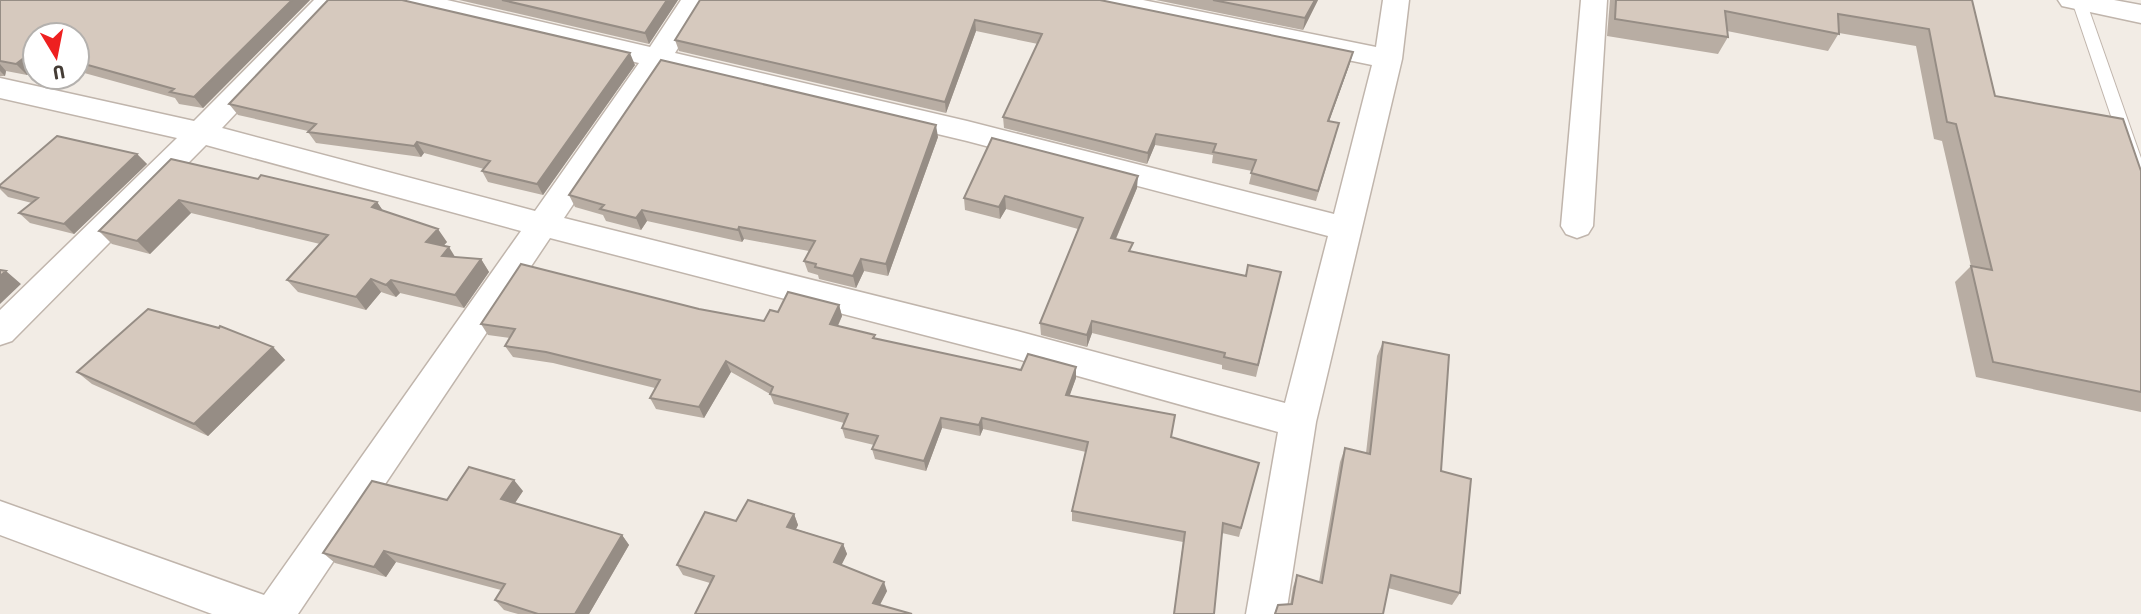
<svg xmlns="http://www.w3.org/2000/svg" width="2141" height="614" font-family="'Asap Condensed',sans-serif">
  <style>
    .lines { fill: none; stroke-linecap: round; stroke-linejoin: round }
    .service-casing { stroke: #c0b5ac; stroke-width: 2 }
    .minor-casing { stroke: #c0b5ac; stroke-width: 3 }
    .service { fill: #fff; fill-rule: evenodd }
    .minor { fill: #fff; fill-rule: evenodd }
    .wall { fill: #b8ada3 }
    .shaded-wall { fill: #968d85 }
    .building { fill: #d6c9be; stroke: #968d85; stroke-width: 2 }
  </style>
  <rect width="100%" height="100%" fill="#f2ece5"/>
  <g class="lines">
    <defs>
      <path id="service" d="M2072 1H2086L2141 158V187L2133 181Z"/>
      <path id="minor" d="M314 0H342L222 128 535 211 639 63 410 9 401 6 397 0H447L650 47 681 0H707L675 53 967 121 1334 214 1372 65 1101 9 1092 6 1088 0H1143L1376 47 1383 0H1409L1402 59 1316 422 1286 614H1246L1278 432 1017 359 550 238 298 614H212L0 535V501L264 595 521 231 206 145 12 341 0 345V310L177 138 0 98V78L194 121ZM664 69 967 141 1328 236 1285 403 1017 331 564 218Z
        M1581 0H1607L1593 226 1588 234 1577 238 1566 234 1561 226Z
        M2058 0H2114L2141 5V23L2062 6Z"/>
    </defs>
    <use href="#service" class="service-casing"/>
    <use href="#minor" class="minor-casing"/>
    <use href="#service" class="service"/>
    <use href="#minor" class="minor"/>
  </g>
  <path class="wall" d="M0 0H310L203 108 179 104 175 98 77 71V35H35V68L27 75 6 71 5 76H0Z
    M459 0H678L649 44Z
    M1100 0 1353 52 1350 63 1329 122 1336 135 1316 201 1249 184 1252 171 1212 163 1213 155 1155 145 1147 164 1004 128 1003 117 1038 44 976 31 946 113 679 51 675 40Z
    M1156 0H1318L1303 30Z
    M1610 0H1972L1995 96 2141 171V412L1976 377 1955 282 1971 266 1942 141 1934 139 1916 46 1839 33 1828 51 1727 31 1728 37 1718 54 1607 36Z
    M635 65 543 195 488 182 482 171 484 169 424 153 421 157 316 143 308 132V131L238 115 229 104Z
    M938 137 888 276 864 271 856 288 819 279 818 275 808 272 804 261 809 251 744 239 742 242 647 221 641 230 606 221 603 215 575 207 569 195Z
    M137 154 147 164 74 234 30 223 19 213 32 203 8 197 0 189V185Z
    M171 159 258 179 377 202 383 211 447 242 443 246 455 257 481 259 489 272 464 308 400 293 396 297 381 292 366 310 298 292 287 280 320 244 191 213 150 254 112 244 99 231Z
    M1137 188 1116 239 1132 252 1246 276 1281 272 1256 377 1222 369V365L1092 333 1087 347 1041 335 1040 323 1078 229 1006 209 1000 219 965 210 964 198Z
    M839 305 842 316 838 326 875 335V339L1021 370 1076 378 1069 396 1172 437 1259 463 1239 537 1222 533 1174 614 1183 542 1072 521V511L1086 452 983 429 980 436 942 428 926 471 875 459 872 449 874 445 845 438 842 428 844 423 774 404 770 394 731 372 704 418 656 409 650 398 655 388 553 363 513 357 505 346 510 338 488 335 481 324 699 309 764 321 778 312Z
    M1383 342 1441 471 1460 593 1452 605 1388 588 1383 614H1274L1278 605H1290L1293 587 1297 575 1319 582 1340 462 1345 448 1366 453 1377 356Z
    M273 347 285 360 208 436 92 384 77 372Z
    M523 491 515 503 622 535 629 545 589 614H518L504 610 495 600 501 590 396 562 386 577 335 563 323 553 447 500Z
    M794 514 798 525 796 529 843 544 847 554 841 565 887 591 880 605 710 583 683 575 677 565Z"/>
  <path class="shaded-wall" d="M292 0H310L203 108 194 97Z
    M667 0H678L649 44 645 33Z
    M1315 0H1318L1303 30 1305 18Z
    M975 20 976 31 946 113 945 102Z
    M1353 52 1350 63 1325 132 1328 121Z
    M630 53 635 65 543 195 537 184Z
    M29 54 35 61V68L27 75 16 64Z
    M0 64 6 71 5 76 0 71Z
    M936 125 938 137 888 276 886 264Z
    M1156 134 1155 145 1147 164 1148 153Z
    M417 142 424 153 421 157 414 146Z
    M137 154 147 164 74 234 64 224Z
    M1138 176 1137 188 1111 250V238Z
    M1005 196 1006 209 1000 219 999 207Z
    M179 200 191 213 150 254 137 241Z
    M377 202 386 215 372 207Z
    M642 210 647 221 641 230 636 218Z
    M739 227 744 239 742 242 738 230Z
    M438 229 447 242 435 255 426 242Z
    M449 247 457 260 442 256Z
    M481 259 489 272 464 308 455 295Z
    M861 259 864 271 856 288 853 276Z
    M6 271 21 284 0 304V276Z
    M371 279 381 292 366 310 356 297Z
    M391 280 400 293 396 297 386 285Z
    M839 305 842 316 833 336 830 324Z
    M1092 321V333L1087 347V335Z
    M273 347 285 360 208 436 194 424Z
    M726 361 731 372 704 418 699 407Z
    M1076 367V378L1066 406V395Z
    M941 418 942 428 926 471 924 461Z
    M982 418 983 429 980 436 979 425Z
    M514 480 523 491 510 510 501 499Z
    M794 514 798 525 792 537 787 527Z
    M622 535 629 545 589 614H575Z
    M843 544 847 554 838 572 834 562Z
    M384 551 396 562 386 577 374 567Z
    M884 582 887 591 876 612 873 603Z"/>
  <path class="building" d="M0 0H292L194 97 170 92 174 89 77 62V35H35V55L29 54 16 64 0 61Z
    M328 0H402L630 53 537 184 482 171 490 161 417 142 414 146 308 132 316 124 229 104Z
    M502 0H667L645 33Z
    M700 0H1100L1353 52 1328 121 1339 123 1318 191 1251 173 1256 160 1213 152 1216 144 1156 134 1148 153 1003 117 1042 34 975 20 945 102 675 40Z
    M1213 0H1315L1305 18Z
    M1616 0H1972L1995 96 2123 119 2141 171V392L1993 362 1971 266 1992 270 1956 124 1947 122 1929 29 1838 14 1839 34 1725 11 1728 37 1615 19Z
    M661 60 936 125 886 264 861 259 853 276 815 267 816 264 804 261 815 241 739 227 738 230 642 210 636 218 600 209 604 205 569 195Z
    M57 136 137 154 64 224 19 213 38 198 0 187V185Z
    M992 138 1138 176 1111 238 1133 243 1129 251 1246 276 1248 265 1281 272 1258 365 1224 357 1225 353 1092 321 1087 335 1040 323 1083 218 1005 196 999 207 964 198Z
    M171 159 258 179 261 175 377 202 372 207 438 229 426 242 449 247 442 256 481 259 455 295 391 280 386 285 371 279 356 297 287 280 328 235 179 200 137 241 99 231Z
    M521 264 699 309 764 321 770 310 778 312 788 292 839 305 830 324 875 335 873 338 1021 370 1028 354 1076 367 1066 395 1175 415 1171 437 1259 463 1241 528 1223 523 1214 614H1174L1185 532 1072 511 1088 442 982 418 979 425 941 418 924 461 872 449 878 436 842 428 848 414 770 394 773 387 726 361 699 407 650 398 660 380 546 352 505 346 515 329 481 324Z
    M0 270 6 271 0 276Z
    M148 309 219 328 220 326 273 347 194 424 77 372Z
    M1383 342 1449 355 1441 471 1471 479 1460 593 1391 575 1383 614H1275L1278 605 1292 604 1297 575 1322 583 1345 448 1370 454Z
    M469 467 514 480 501 499 622 535 575 614H538L495 600 505 584 384 551 374 567 323 553 372 481 447 500Z
    M748 500 794 514 787 527 843 544 834 562 884 582 873 603 912 614H695L714 576 677 565 705 512 736 521Z"/>
  <g transform="translate(56 56) rotate(170)"><circle r="33" fill="#ffffff" stroke="#b4b1ae" stroke-width="2"/>
  <path d="M0-5L12 26L0 18L-12 26Z" fill="#ee2020"/>
  <text y="-10" font-size="19" font-weight="bold" text-anchor="middle" fill="#443c35">U</text>
  </g>
</svg>
